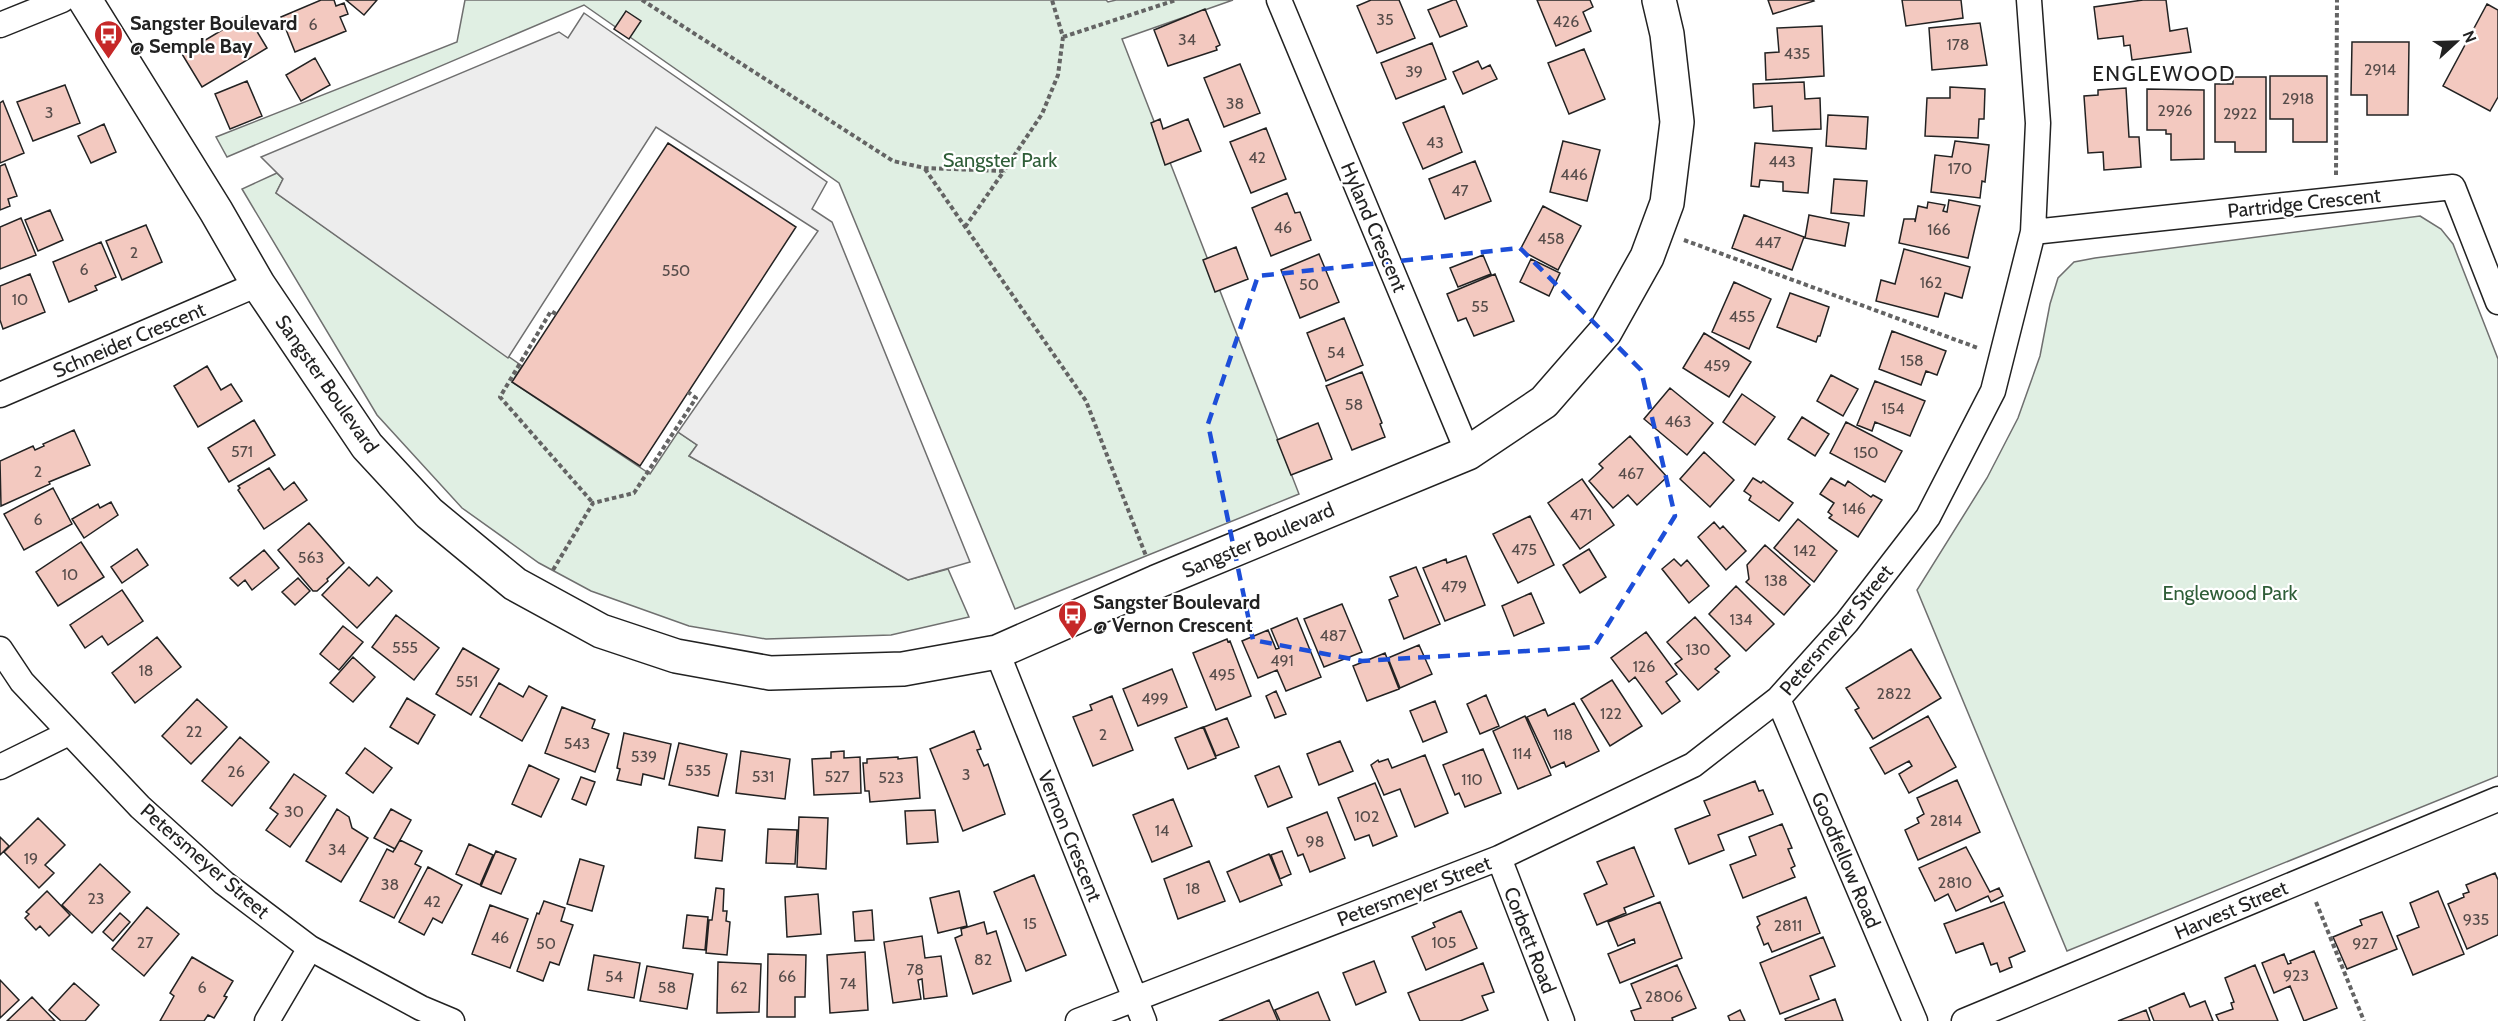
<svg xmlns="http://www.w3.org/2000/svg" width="2498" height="1021" font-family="Cabin,sans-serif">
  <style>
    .green { fill: #e0efe3; stroke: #6f6f6f; stroke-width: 1.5 }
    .parking { fill: #ededed; stroke: #6f6f6f; stroke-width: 1.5 }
    .building { fill: #f3c9c0; stroke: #222; stroke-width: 1.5 }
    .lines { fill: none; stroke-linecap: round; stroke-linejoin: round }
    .street-casing { stroke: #222; stroke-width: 27 }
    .secondary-casing { stroke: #222; stroke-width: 36 }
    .path { stroke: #646464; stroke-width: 4; stroke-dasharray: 4.5 3; stroke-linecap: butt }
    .street { stroke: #fff; stroke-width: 24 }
    .secondary { stroke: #fff; stroke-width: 33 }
    .marked { fill: none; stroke: #1d4ed8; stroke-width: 4.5; stroke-dasharray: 12 8; stroke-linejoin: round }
    .labels { text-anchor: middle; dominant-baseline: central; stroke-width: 4.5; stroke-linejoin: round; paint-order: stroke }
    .number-label { font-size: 16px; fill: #564c4a }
    .poi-label { font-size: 20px; font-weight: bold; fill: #222; stroke: #fff; text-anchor: start }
    .park-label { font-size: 20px; fill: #2f5e38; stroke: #fff }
    .street-label { font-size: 20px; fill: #222; stroke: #fff }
    .neighbourhood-label { font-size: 21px; letter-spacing: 1.5px; fill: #222; stroke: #fff }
  </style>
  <rect width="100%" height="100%" fill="#fff"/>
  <path class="green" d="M465 0H1106L1108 2 1116 0H1233L1122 39 1299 494 1015 609 839 183 584 5 227 157 216 137 457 42Z
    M277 173 283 179 276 193 522 366 512 382 650 474 678 432 697 445 689 456 908 580 948 569 969 617 891 635 766 639 689 626 591 591 539 563 462 508 377 415 242 189Z
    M2420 216 2441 229 2453 244 2498 359V776L2067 951 1917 590 1987 478 2018 418 2040 356 2050 304 2058 278 2074 262 2095 258Z"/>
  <path class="parking" d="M584 13 827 182 812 209 832 222 970 562 908 580 689 456 697 445 678 432 818 231 656 127 508 358 276 193 283 179 261 157 559 32 568 38Z"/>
  <path class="building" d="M321 0H334L336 6 344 3 348 14 340 17 346 31 295 52 281 17Z
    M346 0H377L364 15Z
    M1371 0H1399L1415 38 1377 53 1357 6Z
    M1453 0H1456L1467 26 1440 37 1428 10Z
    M1537 0H1590L1593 7 1583 12 1591 31 1556 46Z
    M1768 0H1813L1814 1 1773 14Z
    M1902 0H1961L1963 18 1906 26Z
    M2143 0H2166L2170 31 2187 28 2191 52 2132 60 2130 45 2124 46 2123 36 2098 39 2094 7Z
    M2487 4 2498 10V97L2490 111 2443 86Z
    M1205 9 1220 45 1216 47 1217 50 1168 66 1154 30Z
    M626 11 641 21 629 39 614 29Z
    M247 15 267 48 202 87 182 54Z
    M1980 23 1987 65 1932 70 1929 28Z
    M1822 26 1824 76 1766 80 1765 53 1779 52 1777 28Z
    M2352 42H2409L2408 115H2367V95H2351Z
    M1432 43 1446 79 1396 99 1381 63Z
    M1584 49 1605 99 1569 114 1548 63Z
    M315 58 330 85 301 101 286 75Z
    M1478 61 1482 69 1490 65 1497 79 1463 94 1453 72Z
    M1240 64 1260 113 1224 127 1204 78Z
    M2270 76H2327V142H2293V119H2270Z
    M2233 77H2266V152H2235V142H2215V84H2233Z
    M247 81 262 116 230 129 215 94Z
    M1804 82 1805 99 1820 98 1821 129 1773 131 1772 106 1754 108 1753 84Z
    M65 85 80 123 33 141 17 102Z
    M1950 87 1985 89 1984 119H1979L1978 138 1925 136 1927 98H1950Z
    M2126 88 2129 137H2139L2141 167 2104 170 2103 152 2088 153 2084 96 2098 95V90Z
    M2147 89 2204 90V159L2171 160V134H2166V130H2147Z
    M3 101 24 153 0 163V103Z
    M1444 106 1462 152 1423 169 1403 123Z
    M1828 115 1868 117 1866 149 1826 146Z
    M1160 119 1163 129 1188 119 1201 151 1165 165 1151 123Z
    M104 124 116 152 91 163 78 136Z
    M1266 128 1286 179 1251 193 1230 142Z
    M1563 141 1600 150 1587 201 1550 192Z
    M1955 141 1989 145 1985 182 1982 181 1980 198 1931 192 1935 155 1952 157Z
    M668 143 796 227 640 466 512 382Z
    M1755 143 1812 148 1808 193 1783 191V182L1760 180 1759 187 1751 186Z
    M1475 161 1491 201 1445 219 1429 179Z
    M5 164 17 196 8 199 10 206 0 210V166Z
    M1834 179 1867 181 1864 216 1831 213Z
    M1287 193 1295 213 1300 212 1311 240 1271 256 1252 208Z
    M1949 200 1980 206 1968 258 1899 243 1904 219H1915V222L1918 206 1927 208 1928 202 1945 205 1943 211 1947 212Z
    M1543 206 1581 226 1558 270 1520 250Z
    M50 210 63 240 38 251 25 220Z
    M1744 215 1804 237 1792 270 1732 248Z
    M1809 215 1849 223 1845 246 1805 238Z
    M21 218 36 255 0 269V227Z
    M146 225 162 262 122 280 106 241Z
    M101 242 116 277 95 286 97 290 69 302 53 262Z
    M1236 247 1248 279 1215 292 1203 260Z
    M1904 249 1970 267 1962 298 1945 293 1938 317 1876 301 1881 280 1895 284Z
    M1319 254 1339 302 1300 318 1281 270Z
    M1483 255 1491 274 1458 287 1450 268Z
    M1531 259 1560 273 1549 296 1520 282Z
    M30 274 45 312 3 329 0 320V286Z
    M1495 274 1514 321 1474 336 1466 318 1458 321 1447 294Z
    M1734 282 1771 299 1749 349 1712 332Z
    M1790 293 1829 307 1820 336H1818L1816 342 1777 327Z
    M1344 318 1363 365 1326 381 1307 333Z
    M1892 331 1946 351 1937 375 1926 371 1921 385 1879 369Z
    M1704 333 1751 362 1729 397 1683 368Z
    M207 366 221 390 231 384 242 401 198 427 174 386Z
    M1362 372 1382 423 1380 424 1385 437 1352 450 1326 386Z
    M1831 375 1858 389 1843 416 1817 401Z
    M1875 381 1925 401 1910 436 1875 422 1872 431 1857 425Z
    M1670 388 1713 423 1687 455 1644 419Z
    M1742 394 1775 417 1755 445 1723 422Z
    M1802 417 1829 434 1815 456 1788 439Z
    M254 420 275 455 229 482 208 448Z
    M1846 422 1902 451 1885 482 1830 453Z
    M1318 423 1332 459 1291 475 1277 440Z
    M74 430 90 465 49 482 50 484 1 506 0 461 33 446 35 450 44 446 43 444Z
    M1630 436 1667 477 1637 505 1628 495 1613 508 1589 481 1603 468 1599 464Z
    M1704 452 1734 480 1710 507 1680 479Z
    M269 468 284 490 294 482 307 500 264 529 238 490 240 488 238 486Z
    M1753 478 1761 483 1763 481 1793 503 1779 521 1749 500 1751 496 1744 491Z
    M1831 478 1845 486 1848 481 1871 497 1873 495 1882 500 1858 537 1829 518 1832 515 1828 512 1834 503 1820 494Z
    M1582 479 1614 525 1580 549 1548 503Z
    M53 488 72 524 24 550 4 514Z
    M111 502 118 515 84 538 72 519 98 504 100 508Z
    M1530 516 1554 565 1518 583 1493 534Z
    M1798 519 1837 551 1814 582 1774 548Z
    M1714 522 1720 529 1723 526 1746 551 1726 570 1698 537Z
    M309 523 344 563 327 579 328 581 317 591H313L278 550Z
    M81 542 104 577 58 606 36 572Z
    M1765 545 1810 585 1784 615 1746 582 1749 579 1747 565Z
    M137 549 148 565 122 583 111 567Z
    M1589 549 1606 577 1580 593 1563 565Z
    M264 550 279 568 252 590 245 580 238 586 230 578Z
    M1466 556 1485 605 1445 621 1423 568 1446 559 1447 563Z
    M1674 559 1681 566 1687 560 1709 586 1689 603 1662 569Z
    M349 567 369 586 377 577 392 591 357 628 322 595Z
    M1416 567 1440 624 1404 639 1389 600 1398 596 1390 577Z
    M298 578 310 591 295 605 282 592Z
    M1736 586 1774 624 1746 651 1709 614Z
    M122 590 143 621 108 645 102 636 85 648 70 625Z
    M1531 593 1544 623 1514 636 1502 606Z
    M1342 604 1362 652 1324 667 1304 619Z
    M396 615 439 648 414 680 372 647Z
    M1695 617 1730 656 1715 669 1719 672 1698 690 1675 664 1682 659 1667 642Z
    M1297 618 1321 677 1286 691 1277 670 1258 678 1242 641 1268 630 1276 649 1279 648 1271 629Z
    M343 626 363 642 339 670 320 654Z
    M1646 632 1677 674 1666 682 1680 701 1662 714 1635 677 1629 682 1611 658Z
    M157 637 181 667 135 703 112 673Z
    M1227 639 1228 642 1230 641 1251 696 1216 710 1193 653Z
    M1419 645 1432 674 1400 688 1388 658Z
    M463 648 499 669 471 715 436 694Z
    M1911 649 1941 698 1873 739 1855 710 1859 708 1846 688Z
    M1385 653 1399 689 1367 701 1353 666Z
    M353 657 375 677 353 702 330 683Z
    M1172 669 1187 707 1138 726 1123 689Z
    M1612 680 1642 726 1610 746 1581 699Z
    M499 683 523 697 529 686 547 696 522 741 480 717Z
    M1276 691 1286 714 1275 718 1266 696Z
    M1486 695 1499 726 1480 734 1467 704Z
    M1112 696 1133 750 1093 766 1073 717 1092 710 1090 705Z
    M407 698 435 715 418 744 390 727Z
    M197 699 227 727 191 764 162 736Z
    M1435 701 1447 732 1423 742 1410 711Z
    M1574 703 1599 751 1566 767 1564 762 1551 768 1527 717 1545 709 1548 716Z
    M562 707 595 720 592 728 609 734 595 772 545 753Z
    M1525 716 1551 775 1518 789 1493 731Z
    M1928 716 1956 767 1909 793 1899 774 1912 766 1909 761 1885 774 1870 748Z
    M1227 718 1239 747 1216 756 1204 727Z
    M1203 727 1216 758 1188 769 1175 738Z
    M974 731 981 749 977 750 984 766 988 764 1005 814 963 831 930 749Z
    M624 733 671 744 664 779 643 774 641 785 617 780 620 769 617 768Z
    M240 737 269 762 232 806 202 781Z
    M1340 741 1353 771 1319 785 1307 754Z
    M679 743 727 754 718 796 669 785Z
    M365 748 392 768 373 793 346 773Z
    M1483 749 1501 793 1465 807 1459 793 1455 795 1443 765Z
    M741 751 790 759 785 799 736 793Z
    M844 751V758L860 757 861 793 814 795 812 759 831 758V752Z
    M1425 755 1448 813 1415 827 1400 789 1384 795 1371 765 1378 760 1379 762 1388 759 1392 768Z
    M898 757V759L917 757 920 798 870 802 869 791H865L863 763H867V759Z
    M529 765 559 779 541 817 512 804Z
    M1279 766 1292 797 1268 807 1255 776Z
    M294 774 326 796 290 847 266 830 278 814 270 808Z
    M581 777 595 782 586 805 572 799Z
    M1957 780 1980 832 1918 860 1905 830 1919 823 1917 818 1924 814 1917 798Z
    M1755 781 1759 791 1763 790 1773 814 1718 835 1724 850 1689 864 1675 829 1710 815 1704 801Z
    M1375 783 1397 836 1373 846 1369 835 1355 840 1338 798Z
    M1173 799 1192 846 1152 862 1133 815Z
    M337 809 349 817 352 828 368 838 341 882 306 861Z
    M391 809 411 820 395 849 374 838Z
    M935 810 938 842 907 844 905 811Z
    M1327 812 1345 858 1310 872 1303 854 1298 856 1287 828Z
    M799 817 828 818 826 869 797 867Z
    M38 818 65 845 45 865 54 873 39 888 4 852Z
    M1782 824 1792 848 1788 849 1795 866 1791 868 1795 877 1743 898 1730 865 1756 855 1749 837Z
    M698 827 725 830 722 861 695 858Z
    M768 829 797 830 795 864 766 863Z
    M0 837 9 846 0 855Z
    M400 840 422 851 415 864 421 867 394 918 360 901 387 849 393 852Z
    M469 844 493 855 480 885 456 874Z
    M1634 847 1654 896 1624 908 1626 913 1597 925 1584 894 1607 884 1597 862Z
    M1966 847 1990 892 1999 888 2003 896 1991 902 1988 896 1956 911 1948 894 1935 901 1919 868Z
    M496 851 516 859 501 894 481 886Z
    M1282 851 1291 874 1280 879 1271 855Z
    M1269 854 1282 885 1240 902 1227 872Z
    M580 859 604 866 592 911 567 904Z
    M1209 861 1225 901 1178 919 1164 879Z
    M100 864 130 892 92 933 62 905Z
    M428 867 462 885 442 923 433 918 424 935 399 922Z
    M2495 873 2498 880V935L2467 949 2448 904 2464 897 2463 894 2469 892 2466 885Z
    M1034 875 1066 955 1026 971 994 892Z
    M716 888 724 889 723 911H727L726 921 730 922 727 955 706 953 709 920H712Z
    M47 891 70 915 49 936 40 926 36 930 25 918 29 914 26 912Z
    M959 891 967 926 938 933 930 898Z
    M2438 891 2464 954 2413 975 2397 936 2419 927 2410 903Z
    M818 894 821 934 787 937 785 897Z
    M1806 897 1820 933 1772 952 1768 943 1764 945 1757 927 1760 924 1757 917Z
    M544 901 565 908 561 921 573 925 559 965 550 962 543 981 517 971 537 913 539 914Z
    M1660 902 1682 958 1620 983 1608 954 1635 943 1634 939 1618 946 1608 922Z
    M2004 902 2025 951 2009 958 2012 967 2000 972 1997 963 1991 965 1983 943 1956 953 1944 924Z
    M490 905 528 919 510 968 472 954Z
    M147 907 179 934 144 976 112 949Z
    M872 910 874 940 855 941 853 912Z
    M1461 911 1477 948 1426 970 1412 937 1435 927 1433 923Z
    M2382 912 2397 949 2347 969 2333 937 2362 925 2360 920Z
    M120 913 130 922 113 941 103 932Z
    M687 915 708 917 705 950 683 948Z
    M984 922 987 934 996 931 1011 981 973 994 955 938 962 935 961 929Z
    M922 936 925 958 941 956 947 996 924 999 922 979 918 980 921 999 893 1003 884 942Z
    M1823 937 1835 966 1810 976 1819 999 1780 1014 1760 963Z
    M2314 951 2337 1008 2304 1021 2290 986 2274 993 2262 963 2284 954 2288 964 2291 963 2290 961Z
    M865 952 868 1010 830 1013 827 955Z
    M768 954 806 955 805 997H795V1017H767Z
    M594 955 640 963 634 998 588 990Z
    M192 957 233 981 224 996 227 997 214 1018 208 1015 204 1021H160L174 996 170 993Z
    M1374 961 1386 992 1356 1005 1343 973Z
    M718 962 761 964 759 1012 717 1013Z
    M1483 963 1494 992 1482 996 1488 1010 1460 1021H1420L1408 993Z
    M1677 965 1696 1008 1672 1018 1673 1021H1635L1631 1011 1641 1008 1631 984Z
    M2255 965 2278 1021H2219L2216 1015 2233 1009 2231 1003 2234 1002 2225 978Z
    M647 966 693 974 687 1009 640 1001Z
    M0 980 19 1000 0 1018Z
    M74 983 99 1005 85 1021H61L49 1010Z
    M1318 992 1330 1021H1280L1275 1010Z
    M2184 993 2190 1007 2205 1001 2213 1021H2154L2149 1008Z
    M32 997 55 1021H7Z
    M1835 999 1843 1021H1786L1785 1019Z
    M1269 1000 1278 1021H1219Z
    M1740 1010 1745 1021H1730L1728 1016Z
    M2146 1010 2150 1021H2118Z"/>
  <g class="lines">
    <defs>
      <path id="street" d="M1279 0 1468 453
        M0 25 62 0
        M2033 232 2453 187 2498 302
        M0 395 258 284
        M0 649 22 682 140 807 224 883 310 948 421 1008 452 1021
        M997 652 1144 1021
        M1778 699 1915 1021
        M0 767 69 733
        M1499 858 1562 1021
        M267 1021 310 948
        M1078 1021 1499 858 1693 765 1778 699 1847 622 1928 517 1993 391 2033 232 2038 123 2029 0
        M1964 1021 2498 799"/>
      <path id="secondary" d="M85 0 216 211 258 284 367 446 429 513 515 584 601 631 676 656 770 673 903 669 997 652 1156 582 1468 453 1544 402 1605 332 1647 257 1667 203 1677 122 1667 34 1659 0"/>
    </defs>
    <use href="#street" class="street-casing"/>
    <use href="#secondary" class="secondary-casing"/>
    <path class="path" d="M642 0 893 161 925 168 1004 171 1042 114 1058 75 1063 37 1052 0
      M1063 37 1176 0
      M925 169 1086 401 1146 556
      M2336 175 2337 0
      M965 227 1004 171
      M1684 240 1978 348
      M556 314 551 311 500 397 593 503
      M553 570 593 503 634 493 696 398 688 392
      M2316 902 2364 1021"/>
    <use href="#street" class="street"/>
    <use href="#secondary" class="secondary"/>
  </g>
  <path class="marked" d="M1520 248 1641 370 1675 516 1594 647 1362 661 1253 640 1208 424 1258 276Z"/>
  <defs>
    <symbol id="bus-pin" viewBox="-11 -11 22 30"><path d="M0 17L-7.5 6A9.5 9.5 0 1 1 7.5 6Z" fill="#c62828" stroke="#fff"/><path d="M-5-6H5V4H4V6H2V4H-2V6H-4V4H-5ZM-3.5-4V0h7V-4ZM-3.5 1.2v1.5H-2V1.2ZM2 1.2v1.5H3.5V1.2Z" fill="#fff"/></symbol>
  </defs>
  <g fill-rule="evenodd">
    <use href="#bus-pin" x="92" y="18" width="33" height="45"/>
    <use href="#bus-pin" x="1056" y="598" width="33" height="45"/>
  </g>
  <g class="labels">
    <g class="number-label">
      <text x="1385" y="19">35</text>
      <text x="1566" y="21">426</text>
      <text x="313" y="24">6</text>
      <text x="1187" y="39">34</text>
      <text x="1958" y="44">178</text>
      <text x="1797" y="53">435</text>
      <text x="2380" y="69">2914</text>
      <text x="1414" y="71">39</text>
      <text x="2298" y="98">2918</text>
      <text x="1235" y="103">38</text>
      <text x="2175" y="110">2926</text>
      <text x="49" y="112">3</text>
      <text x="2240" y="113">2922</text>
      <text x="1435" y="142">43</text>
      <text x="1257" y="157">42</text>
      <text x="1782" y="161">443</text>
      <text x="1960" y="168">170</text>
      <text x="1574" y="174">446</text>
      <text x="1460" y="190">47</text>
      <text x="1283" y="227">46</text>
      <text x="1939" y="229">166</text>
      <text x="1551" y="238">458</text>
      <text x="1768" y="242">447</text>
      <text x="134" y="252">2</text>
      <text x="84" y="269">6</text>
      <text x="676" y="270">550</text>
      <text x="1931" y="282">162</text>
      <text x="1309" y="284">50</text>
      <text x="20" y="299">10</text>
      <text x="1480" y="306">55</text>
      <text x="1742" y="316">455</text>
      <text x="1336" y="352">54</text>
      <text x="1912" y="360">158</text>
      <text x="1717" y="365">459</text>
      <text x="1354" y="404">58</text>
      <text x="1893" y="408">154</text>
      <text x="1678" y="421">463</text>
      <text x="242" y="451">571</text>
      <text x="1866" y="452">150</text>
      <text x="38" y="471">2</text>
      <text x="1631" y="473">467</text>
      <text x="1854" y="508">146</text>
      <text x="1581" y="514">471</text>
      <text x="38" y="519">6</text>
      <text x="1524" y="549">475</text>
      <text x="1805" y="550">142</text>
      <text x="311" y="557">563</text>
      <text x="70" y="574">10</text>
      <text x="1776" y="580">138</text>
      <text x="1454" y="586">479</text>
      <text x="1741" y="619">134</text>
      <text x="1333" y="635">487</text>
      <text x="405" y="647">555</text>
      <text x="1698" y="649">130</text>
      <text x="1282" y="660">491</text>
      <text x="1644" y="666">126</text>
      <text x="146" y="670">18</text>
      <text x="1222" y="674">495</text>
      <text x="467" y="681">551</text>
      <text x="1894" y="693">2822</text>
      <text x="1155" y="698">499</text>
      <text x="1611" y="713">122</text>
      <text x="194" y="731">22</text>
      <text x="1103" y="734">2</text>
      <text x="1563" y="734">118</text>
      <text x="577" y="743">543</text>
      <text x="1522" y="753">114</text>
      <text x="644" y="756">539</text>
      <text x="698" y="770">535</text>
      <text x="236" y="771">26</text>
      <text x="966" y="774">3</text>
      <text x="763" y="776">531</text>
      <text x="837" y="776">527</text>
      <text x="891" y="777">523</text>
      <text x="1472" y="779">110</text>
      <text x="294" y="811">30</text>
      <text x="1367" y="816">102</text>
      <text x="1946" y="820">2814</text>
      <text x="1162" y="830">14</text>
      <text x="1315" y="841">98</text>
      <text x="337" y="849">34</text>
      <text x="31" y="858">19</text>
      <text x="1955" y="882">2810</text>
      <text x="390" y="884">38</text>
      <text x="1193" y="888">18</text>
      <text x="96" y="898">23</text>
      <text x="432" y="901">42</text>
      <text x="2476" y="919">935</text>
      <text x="1030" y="923">15</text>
      <text x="1788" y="925">2811</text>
      <text x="500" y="937">46</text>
      <text x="145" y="942">27</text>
      <text x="1444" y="942">105</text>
      <text x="546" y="943">50</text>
      <text x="2365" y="943">927</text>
      <text x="983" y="959">82</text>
      <text x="915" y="969">78</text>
      <text x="2296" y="975">923</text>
      <text x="614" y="976">54</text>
      <text x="787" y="976">66</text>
      <text x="848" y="983">74</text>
      <text x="202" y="987">6</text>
      <text x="667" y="987">58</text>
      <text x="739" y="987">62</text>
      <text x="1664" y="996">2806</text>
    </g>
    <g class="poi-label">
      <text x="130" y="23">Sangster Boulevard<tspan x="130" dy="23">@ Semple Bay</tspan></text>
      <text x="1093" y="602">Sangster Boulevard<tspan x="1093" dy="23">@ Vernon Crescent</tspan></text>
    </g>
    <g class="park-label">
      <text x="1000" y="160">Sangster Park</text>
      <text x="2230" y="593">Englewood Park</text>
    </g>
    <g class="street-label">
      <text transform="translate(2304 203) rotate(-6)">Partridge Crescent</text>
      <text transform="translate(1374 227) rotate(67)">Hyland Crescent</text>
      <text transform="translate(129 340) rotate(-23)">Schneider Crescent</text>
      <text transform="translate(327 384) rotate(55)">Sangster Boulevard</text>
      <text transform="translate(1258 540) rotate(-23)">Sangster Boulevard</text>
      <text transform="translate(1836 630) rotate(-50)">Petersmeyer Street</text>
      <text transform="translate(1070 836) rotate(68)">Vernon Crescent</text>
      <text transform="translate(1846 860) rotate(67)">Goodfellow Road</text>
      <text transform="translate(205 861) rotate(41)">Petersmeyer Street</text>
      <text transform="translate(1414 891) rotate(-21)">Petersmeyer Street</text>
      <text transform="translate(2231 910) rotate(-23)">Harvest Street</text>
      <text transform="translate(1530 940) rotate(69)">Corbett Road</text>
    </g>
    <g class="neighbourhood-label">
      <text x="2164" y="73">ENGLEWOOD</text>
    </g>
  </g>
  <g transform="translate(2456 42) rotate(68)" stroke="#ffffff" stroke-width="4.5" paint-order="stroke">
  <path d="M0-4.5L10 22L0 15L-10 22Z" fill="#222222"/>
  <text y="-9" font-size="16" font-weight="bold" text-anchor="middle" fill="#222222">N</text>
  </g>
</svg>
